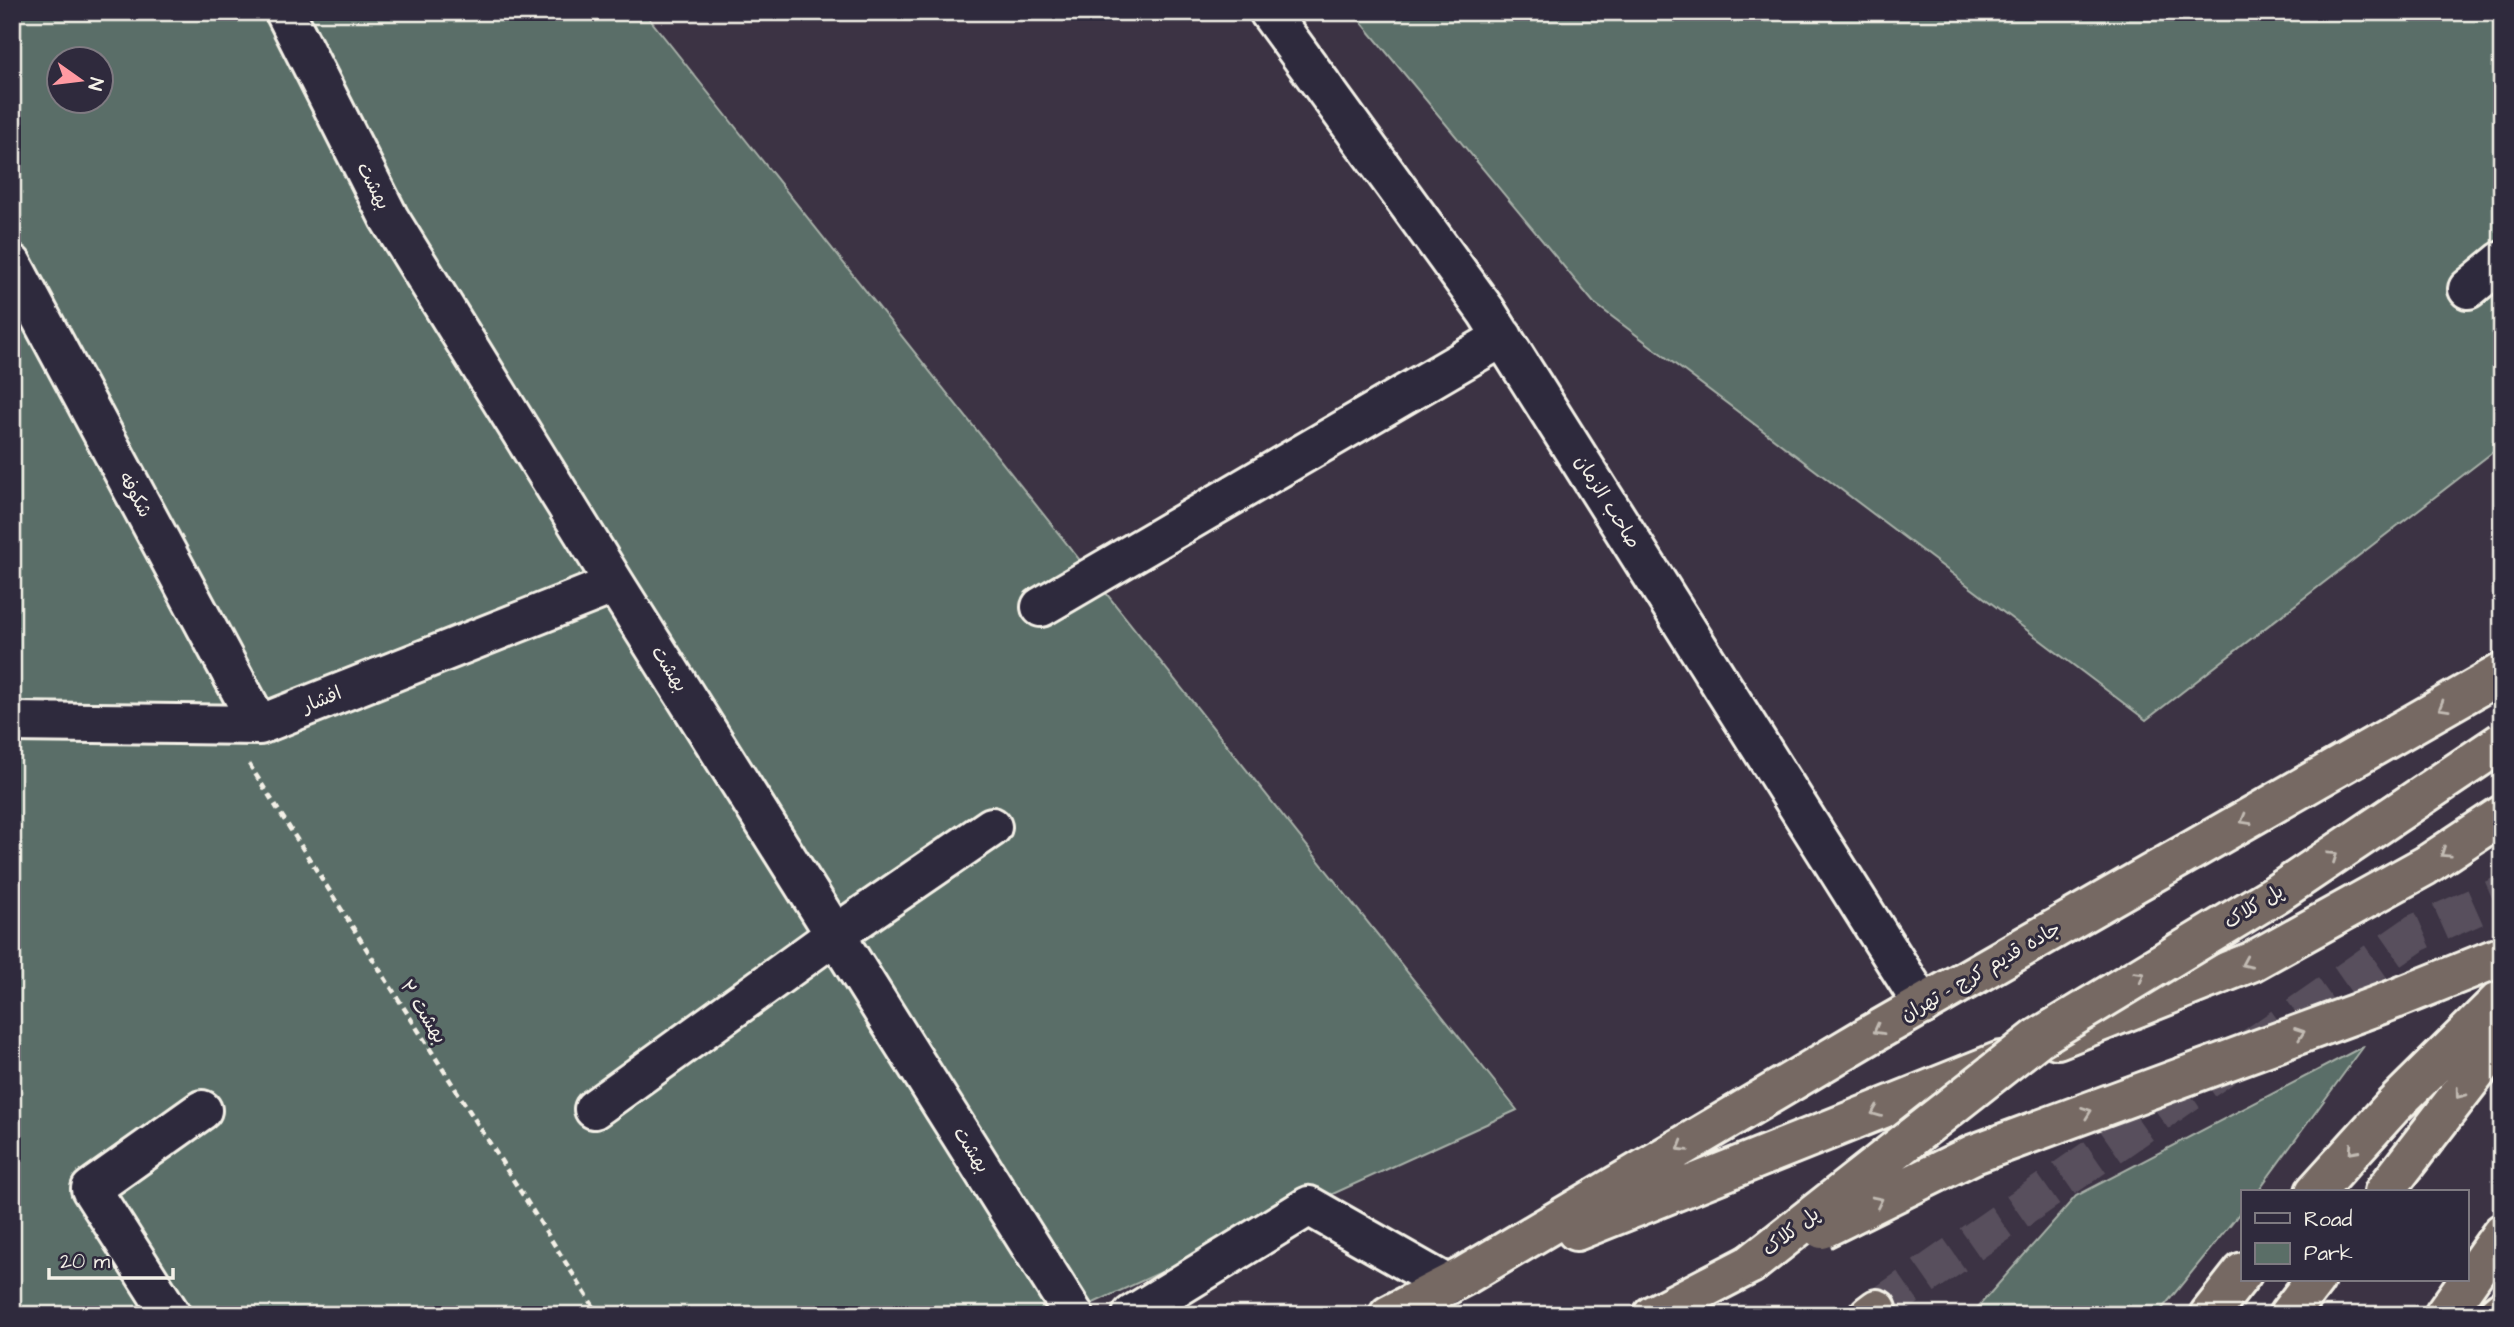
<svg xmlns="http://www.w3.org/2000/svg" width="2514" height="1327" font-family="'Architects Daughter','Playpen Sans Arabic',sans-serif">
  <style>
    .green { fill: #5a6e67; stroke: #a7b0a8; stroke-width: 2; fill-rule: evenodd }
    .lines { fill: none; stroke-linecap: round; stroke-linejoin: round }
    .highway-tunnel { stroke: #58505d; stroke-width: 38; stroke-dasharray: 38 19; stroke-linecap: butt }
    .street-casing { stroke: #f4f1e8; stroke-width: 44 }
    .highway-casing { stroke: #f4f1e8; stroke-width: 44 }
    .path { stroke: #f4f1e8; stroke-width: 4.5; stroke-dasharray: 7 5; stroke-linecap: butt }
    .street { stroke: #2f2a3d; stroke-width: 38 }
    .highway { stroke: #766964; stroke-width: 38 }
    .highway-bridge-casing { stroke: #f4f1e8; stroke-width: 44; stroke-linecap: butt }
    .highway-bridge { stroke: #766964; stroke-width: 38 }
    .oneway { stroke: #c2bbb3 }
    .labels { text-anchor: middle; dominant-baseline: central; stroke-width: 6; stroke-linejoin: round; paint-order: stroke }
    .street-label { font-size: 19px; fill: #f4f1e8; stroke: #2f2a3d }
  </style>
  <rect width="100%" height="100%" fill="#3c3344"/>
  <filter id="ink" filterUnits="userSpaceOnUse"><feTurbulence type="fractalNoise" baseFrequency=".0143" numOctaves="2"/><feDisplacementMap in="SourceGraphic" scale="14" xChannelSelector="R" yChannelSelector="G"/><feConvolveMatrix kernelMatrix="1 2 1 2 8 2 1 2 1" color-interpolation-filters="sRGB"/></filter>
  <g filter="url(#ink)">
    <path class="green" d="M12 12H644L1517 1110 1067 1315H12ZM60 60H102V102H60Z
      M1353 12H2502V445L2146 720 1594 303Z
      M2364 1046 2257 1192H2243V1209L2157 1315H1971L2076 1196Z"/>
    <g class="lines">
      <path class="highway-tunnel" d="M1877 1309 2416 933 2502 895"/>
      <defs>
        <path id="street" d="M285 12 389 218 615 584 1074 1315
          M1269 12 1486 311 1923 1005
          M12 264 259 725
          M2468 289 2502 261
          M1041 607 1503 337
          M12 722 259 725 615 584
          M594 1109 836 934 992 827
          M171 1315 91 1189 202 1110
          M1132 1315 1309 1206 1448 1285"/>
        <path id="highway" d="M2057 1039 2251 962 2425 866 2502 815
          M2315 1192 2392 1107 2502 998
          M2384 1192 2502 1039
          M1576 1231 2001 1061
          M1389 1315 1464 1276 1868 1036 2502 673
          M1653 1315 1751 1264
          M1869 1315 1877 1309
          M2209 1315 2243 1272
          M2288 1315 2315 1280
          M2444 1315 2502 1233
          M2496 1315 2502 1310"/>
      </defs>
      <use href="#street" class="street-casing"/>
      <use href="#highway" class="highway-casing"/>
      <path class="path" d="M249 764 599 1315"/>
      <use href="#street" class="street"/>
      <use href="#highway" class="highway"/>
      <defs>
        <path id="highway-bridge" d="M1822 1229 1974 1154 2395 999 2502 956
          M1751 1264 2038 1038 2276 894 2502 742"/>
      </defs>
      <use href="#highway-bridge" class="highway-bridge-casing"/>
      <use href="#highway-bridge" class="highway-bridge"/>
    </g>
    <defs><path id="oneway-chevron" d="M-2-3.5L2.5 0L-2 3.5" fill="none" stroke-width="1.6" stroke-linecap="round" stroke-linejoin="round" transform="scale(1.75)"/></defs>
    <g class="oneway">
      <use href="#oneway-chevron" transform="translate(2443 707) rotate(150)"/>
      <use href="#oneway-chevron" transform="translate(2245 820) rotate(150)"/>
      <use href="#oneway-chevron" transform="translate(2445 853) rotate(146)"/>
      <use href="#oneway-chevron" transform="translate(2333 856) rotate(-34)"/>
      <use href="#oneway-chevron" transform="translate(2246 963) rotate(156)"/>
      <use href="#oneway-chevron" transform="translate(2140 976) rotate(-31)"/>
      <use href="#oneway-chevron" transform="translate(1878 1030) rotate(151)"/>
      <use href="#oneway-chevron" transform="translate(2300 1033) rotate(-20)"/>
      <use href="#oneway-chevron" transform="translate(2460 1094) rotate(127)"/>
      <use href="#oneway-chevron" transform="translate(1876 1112) rotate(158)"/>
      <use href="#oneway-chevron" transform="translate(2087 1112) rotate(-20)"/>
      <use href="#oneway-chevron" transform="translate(1682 1147) rotate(149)"/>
      <use href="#oneway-chevron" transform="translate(2353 1150) rotate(132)"/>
      <use href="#oneway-chevron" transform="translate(1878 1201) rotate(-26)"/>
    </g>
  </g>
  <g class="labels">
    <g class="street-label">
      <text transform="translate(373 186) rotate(63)">بهشت</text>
      <text transform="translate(135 495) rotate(62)">شکوفه</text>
      <text transform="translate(1607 502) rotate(58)">صاحب الزمان</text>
      <text transform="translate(669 669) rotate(58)">بهشت</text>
      <text transform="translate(322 700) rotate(-22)">افشار</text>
      <text transform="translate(2254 907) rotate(-32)">پل کلاک</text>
      <text transform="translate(1981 972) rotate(-30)">جاده قدیم کرج - تهران</text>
      <text transform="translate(423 1012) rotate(58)">بهشت ۲</text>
      <text transform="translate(971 1150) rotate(58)">بهشت</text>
      <text transform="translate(1791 1232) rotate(-38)">پل کلاک</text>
    </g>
  </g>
  <rect width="2514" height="1327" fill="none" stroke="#2f2a3d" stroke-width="42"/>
  <rect x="21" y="21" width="2472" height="1285" fill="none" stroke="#f4f1e8" stroke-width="2.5" filter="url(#ink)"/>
  <rect x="2241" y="1190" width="228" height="91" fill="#2f2a3d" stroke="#7e7a81" stroke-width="2"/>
  <rect x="2255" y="1213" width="35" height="10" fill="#2f2a3d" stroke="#7e7a81" stroke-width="2"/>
  <text x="2304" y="1226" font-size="21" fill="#f4f1e8">Road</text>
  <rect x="2255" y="1243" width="35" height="21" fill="#5a6e67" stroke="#7e7a81" stroke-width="2"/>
  <text x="2304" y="1260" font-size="21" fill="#f4f1e8">Park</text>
  <g transform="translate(80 80) rotate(104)"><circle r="33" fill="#2f2a3d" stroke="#7e7a81" stroke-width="2"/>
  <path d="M0-5L12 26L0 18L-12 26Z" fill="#ff9aa2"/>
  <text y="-10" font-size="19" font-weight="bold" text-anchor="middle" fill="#f4f1e8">N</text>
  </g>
  <path d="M49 1268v10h124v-10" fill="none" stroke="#f4f1e8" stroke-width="3.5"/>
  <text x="60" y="1268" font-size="21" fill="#f4f1e8" stroke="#2f2a3d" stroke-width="5" paint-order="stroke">20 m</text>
</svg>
